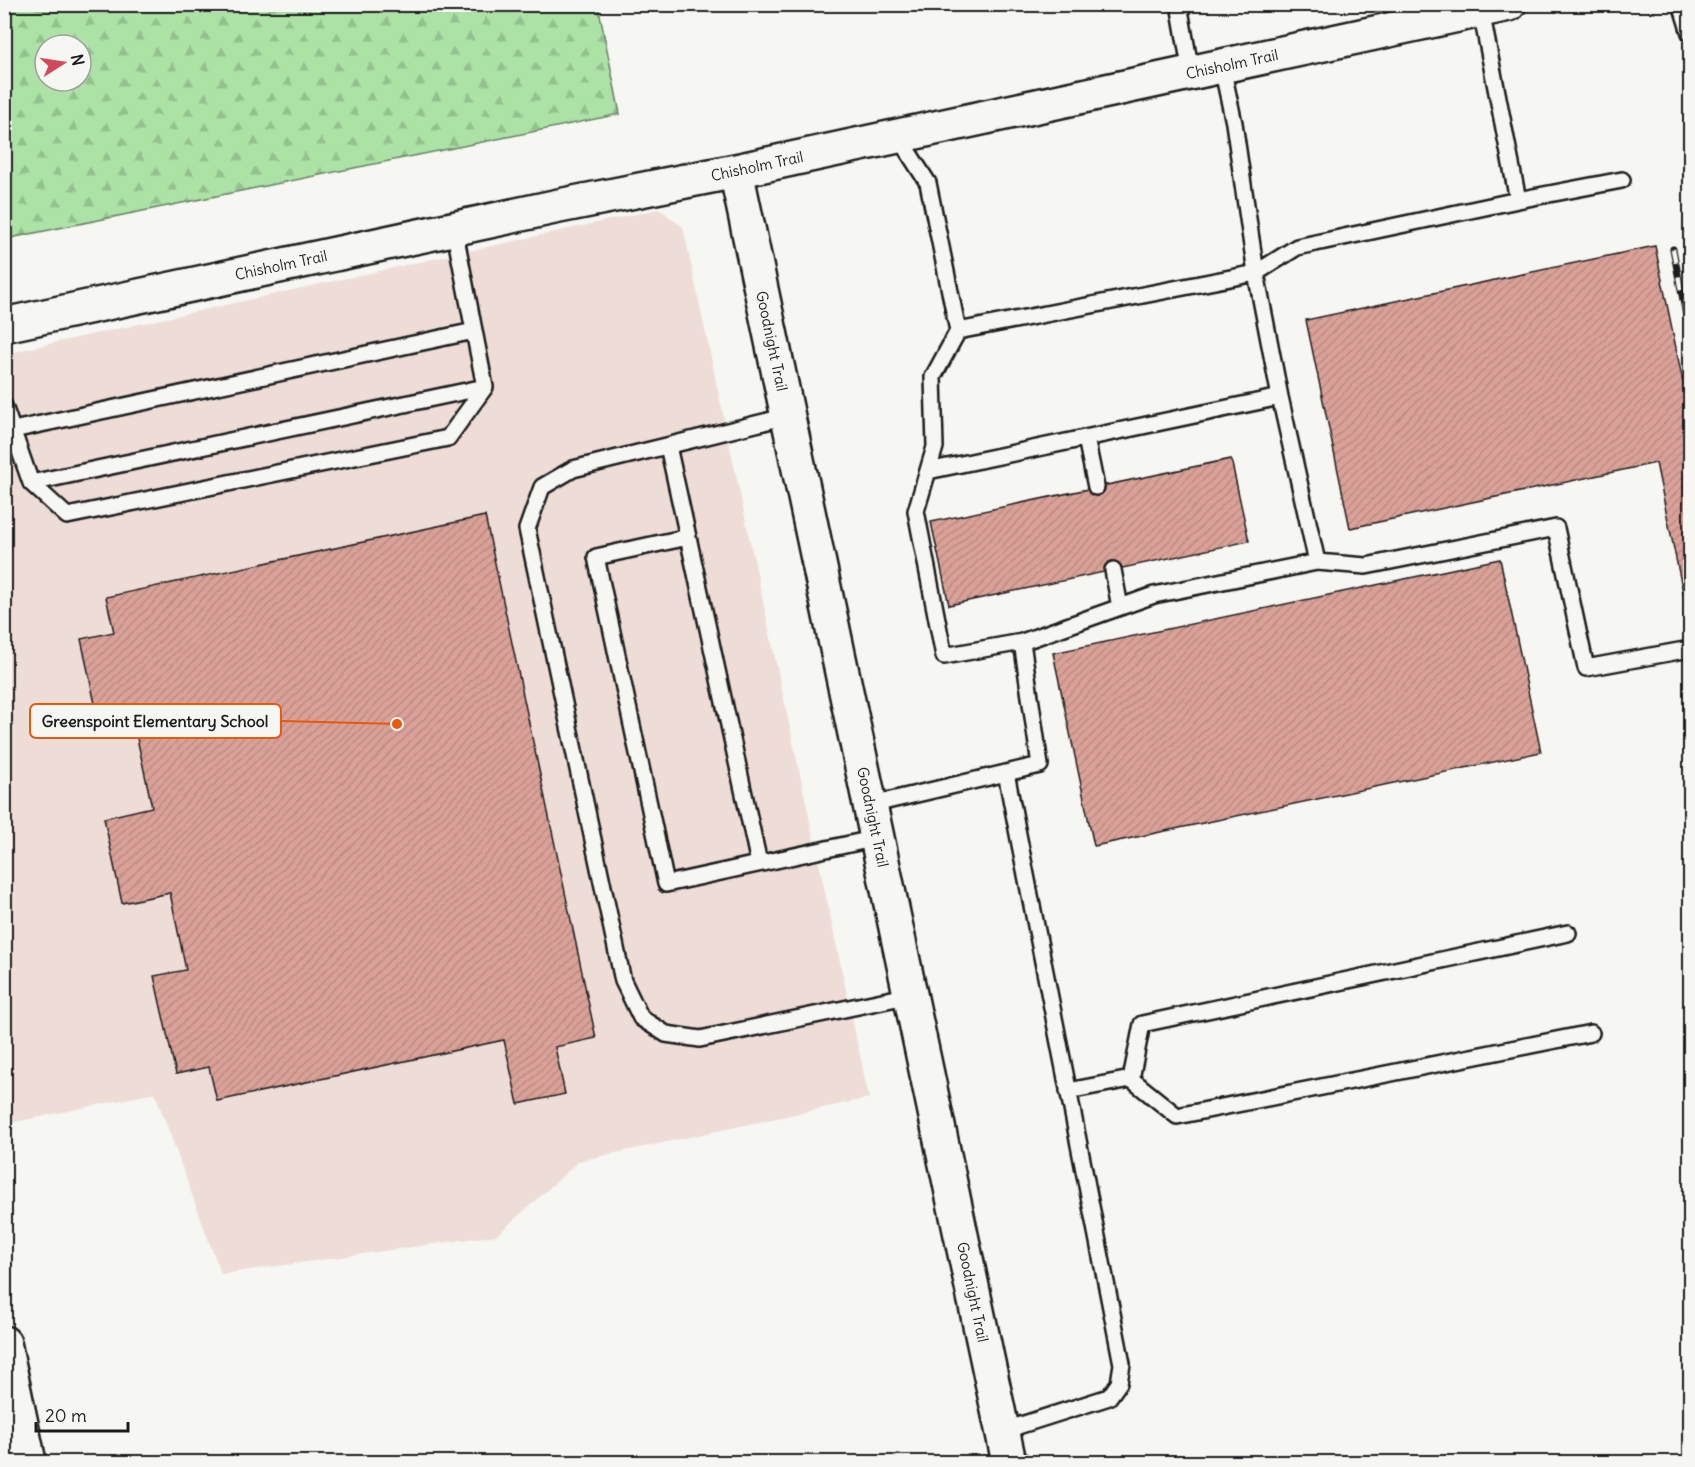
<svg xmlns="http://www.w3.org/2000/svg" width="1695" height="1467" font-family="Delius,sans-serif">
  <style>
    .built { fill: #eedcd7 }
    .forest { fill: url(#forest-firs); stroke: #647f61; stroke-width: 1.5; fill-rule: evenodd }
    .building { fill: url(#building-hatch); stroke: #1c1c1c; stroke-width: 1.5 }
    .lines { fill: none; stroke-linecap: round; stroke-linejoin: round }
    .service-casing { stroke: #1c1c1c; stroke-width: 20 }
    .tertiary-casing { stroke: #1c1c1c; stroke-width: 38 }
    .service { stroke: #f6f6f2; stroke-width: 15 }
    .tertiary { stroke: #f6f6f2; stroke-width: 33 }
    .rail-casing { stroke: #1c1c1c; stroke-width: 7 }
    .rail { stroke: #f6f6f2; stroke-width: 4.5; stroke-dasharray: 14; stroke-linecap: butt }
    .labels { text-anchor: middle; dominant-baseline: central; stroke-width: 5; stroke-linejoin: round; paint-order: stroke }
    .street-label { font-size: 15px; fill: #1c1c1c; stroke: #f6f6f2 }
    .leader { fill: none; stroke: #e8590c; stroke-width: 2 }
    .callout-dot { fill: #e8590c; stroke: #f6f6f2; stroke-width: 2 }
    .callout { fill: #f6f6f2; stroke: #e8590c; stroke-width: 2 }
    .callout-label { font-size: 16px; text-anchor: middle; font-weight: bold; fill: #1c1c1c }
  </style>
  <defs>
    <pattern id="forest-firs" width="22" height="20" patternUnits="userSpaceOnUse" patternTransform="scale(1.5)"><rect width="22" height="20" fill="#ace2a6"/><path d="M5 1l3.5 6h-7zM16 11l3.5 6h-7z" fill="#93c18e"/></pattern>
    <pattern id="building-hatch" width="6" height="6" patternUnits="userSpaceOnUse" patternTransform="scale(1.5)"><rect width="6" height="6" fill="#daa198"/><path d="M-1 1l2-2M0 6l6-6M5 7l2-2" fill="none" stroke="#ba8a82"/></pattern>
  </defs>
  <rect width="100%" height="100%" fill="#f6f6f2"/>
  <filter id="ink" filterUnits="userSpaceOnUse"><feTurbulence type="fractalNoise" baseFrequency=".0167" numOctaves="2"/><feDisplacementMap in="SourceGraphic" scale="12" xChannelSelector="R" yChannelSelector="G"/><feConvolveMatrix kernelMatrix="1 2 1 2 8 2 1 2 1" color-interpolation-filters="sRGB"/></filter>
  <g filter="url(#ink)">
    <path class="built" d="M659 209 683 227 869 1098 579 1161 497 1235 221 1274 155 1093 5 1124 4 354Z"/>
    <path class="forest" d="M5 4 598 5 620 114 5 239ZM45 45H81V81H45Z"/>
    <path class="building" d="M1655 246 1690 416V596L1684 597 1656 463 1350 528 1306 320Z
      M1231 459 1249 541 949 605 931 522Z
      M485 516 596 1038 555 1047 565 1094 518 1104 504 1040 217 1101 209 1067 176 1074 154 976 186 970 170 893 122 903 104 818 152 807 135 729 102 736 81 639 114 632 106 597Z
      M1500 559 1541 752 1094 846 1053 653Z"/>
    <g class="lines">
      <defs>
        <path id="service" d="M1179 4 1191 73
          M1681 4 1690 33
          M898 136 928 183 958 331 1256 273 1234 123 1222 67
          M1518 200 1622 180
          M958 331 933 377 935 447 916 511 944 656 1022 642
          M4 406 31 483 67 516 448 438 485 387 454 228
          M788 416 573 469 542 487 527 529 623 981 641 1018 666 1034 700 1039 911 995
          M13 430 474 331
          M1086 438 1096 487
          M668 446 688 537
          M928 471 1280 397
          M31 483 485 387
          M1317 562 1280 397 1256 273 1297 247 1518 200 1481 11
          M1113 570 1120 607
          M870 805 1040 765 1022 642 1154 595 1317 562 1366 566 1556 528 1586 668 1690 649
          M759 863 688 537 596 557 666 884 877 838
          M1131 1079 1142 1024 1568 933
          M1068 1091 1131 1079 1177 1116 1591 1033
          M1002 1431 1109 1397 1119 1383 1122 1364 1006 773"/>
        <path id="tertiary" d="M736 171 1009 1462
          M4 325 559 206 736 171 1509 4
          M4 1343 29 1462"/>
      </defs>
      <use href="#service" class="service-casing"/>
      <use href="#tertiary" class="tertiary-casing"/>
      <use href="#service" class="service"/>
      <use href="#tertiary" class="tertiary"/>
      <defs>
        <path id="rail" d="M1673 249 1690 336"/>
      </defs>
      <use href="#rail" class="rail-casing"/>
      <use href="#rail" class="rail"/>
    </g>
  </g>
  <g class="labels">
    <g class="street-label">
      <text transform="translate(1232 64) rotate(-12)">Chisholm Trail</text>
      <text transform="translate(757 166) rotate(-12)">Chisholm Trail</text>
      <text transform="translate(281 265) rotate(-12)">Chisholm Trail</text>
      <text transform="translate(772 341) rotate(78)">Goodnight Trail</text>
      <text transform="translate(873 817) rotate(78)">Goodnight Trail</text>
      <text transform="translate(973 1292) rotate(78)">Goodnight Trail</text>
    </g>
  </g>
  <path class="leader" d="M397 724L281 721"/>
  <circle class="callout-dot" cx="397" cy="724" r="6"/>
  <rect class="callout" x="30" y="704" width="251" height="34" rx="6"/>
  <g class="callout-label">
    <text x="155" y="727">Greenspoint Elementary School</text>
  </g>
  <rect width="1695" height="1467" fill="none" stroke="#f6f6f2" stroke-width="24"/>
  <rect x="12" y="12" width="1671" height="1443" fill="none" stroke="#1c1c1c" stroke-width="2" filter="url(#ink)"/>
  <g transform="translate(63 63) rotate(78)"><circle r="28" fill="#f6f6f2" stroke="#9f9f9c" stroke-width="1.5"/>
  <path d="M0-4.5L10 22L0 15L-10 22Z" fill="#d1495b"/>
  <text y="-9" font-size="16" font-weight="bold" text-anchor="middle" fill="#1c1c1c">N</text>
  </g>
  <path d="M36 1422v9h92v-9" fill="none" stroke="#1c1c1c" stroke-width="3"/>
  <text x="45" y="1422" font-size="18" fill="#1c1c1c" stroke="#f6f6f2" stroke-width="4.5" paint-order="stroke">20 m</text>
</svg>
